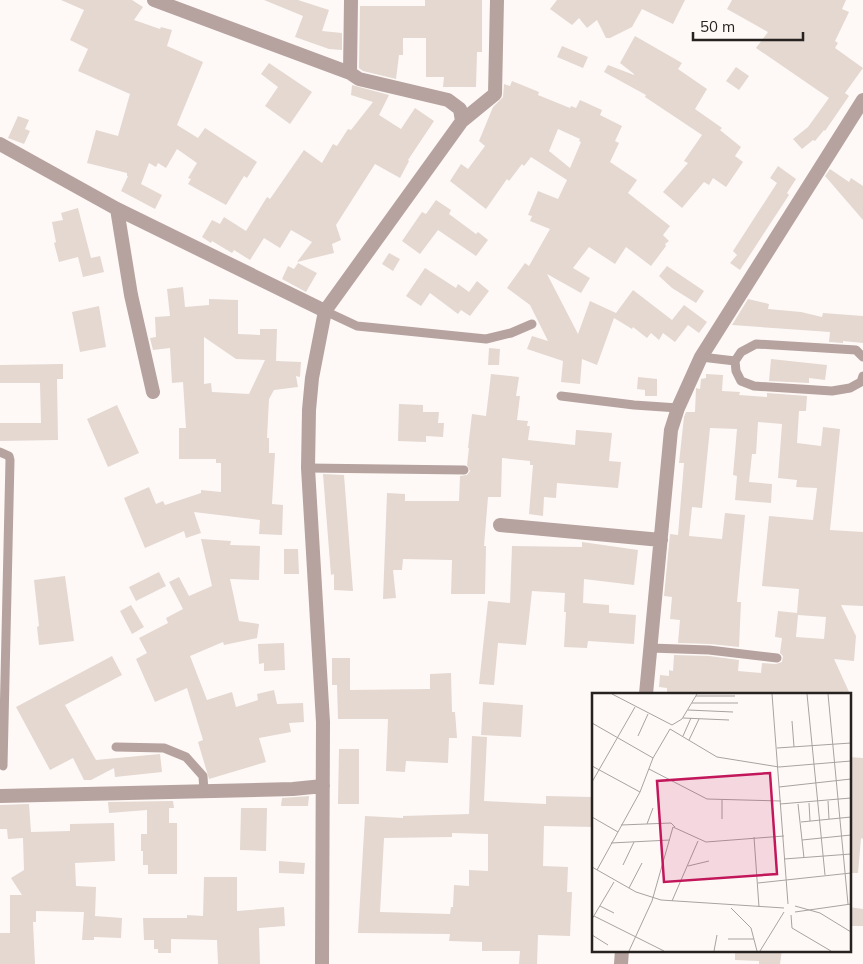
<svg xmlns="http://www.w3.org/2000/svg" width="863" height="964" font-family="Mulish,sans-serif">
  <style>
    .building { fill: #e4d8d1; fill-rule: evenodd }
    .lines { fill: none; stroke-linecap: round; stroke-linejoin: round }
    .service { stroke: #b6a39f; stroke-width: 9 }
    .minor { stroke: #b6a39f; stroke-width: 14 }
    .inset-road { fill: none; stroke: #a8a3a0; stroke-width: 1 }
    .view { fill: #c2185b; fill-opacity: 0.15; stroke: #c2185b; stroke-width: 2.5 }
    .inset-edge { fill: none; stroke: #26221f; stroke-width: 2.5 }
  </style>
  <rect width="100%" height="100%" fill="#fef9f6"/>
  <path class="building" d="M61 0H132L143 7 134 20 160 29 161 27 172 30 167 46 203 62 177 125 198 138 205 128 257 162 247 178 244 176 226 205 188 184 191 179 188 178 197 163 177 149 166 168 158 163 156 167 149 163 141 184 162 195 155 209 121 191 128 176H127V173L87 163 96 130 118 136 130 94 78 71 88 49 70 40 84 10Z
    M264 0H298L329 10 322 31 342 33V50L329 49 295 37 303 16Z
    M425 0H482V52H477L476 87H443L444 77H426V38H403V55H399L396 79 363 71 359 68 360 6H425Z
    M557 0H685L673 24 642 9 632 27 610 38H606L597 20 587 28 579 18 572 25 550 9Z
    M732 0H846L842 9 849 12 835 41 838 43 835 48 863 68 845 93 849 96 825 131 824 130 815 141 813 140 802 149 793 139 808 127 829 98 756 48 768 32 727 9Z
    M635 36 682 63 678 69 707 89 695 109 722 128 720 130 741 147 735 156 743 162 726 187 713 178 709 185 704 182 682 208 663 192 688 163 684 161 702 135 645 97 646 95 604 72 608 65 634 75V74L620 63Z
    M562 46 588 57 583 68 557 57Z
    M269 63 312 92 290 124 265 106 278 87 261 74Z
    M736 67 749 76 739 90 726 81Z
    M512 81 539 92 538 95 570 108 571 106 576 108 580 100 602 110 600 115 622 126 615 141 619 143 610 162 637 180 628 193 670 226 663 235 669 241 665 244 666 246 651 266 626 247 615 264 589 247 573 268 590 278 581 293 547 274 578 334 590 301 616 313 633 290 672 320 684 305 707 322 699 333 688 325 675 342 663 333 659 340 651 333 647 338 633 327 632 329 614 318 597 365 582 359 580 384 561 382 563 361 527 349 532 336 548 341 530 305 507 288 525 263 529 266 550 229 530 221 532 216 528 215 538 191 558 199 567 180 531 157 524 166 522 164 509 181 507 179 486 209 450 181 461 164 468 169 485 146 479 141 493 107 503 97 504 84 510 86ZM558 129 580 139 579 141 581 142 570 168 549 151Z
    M352 85 389 95 379 115 401 129 415 108 434 121 408 160 409 161 400 178 375 164 336 225 341 240 332 244 334 253 297 262 312 242 291 230 280 248 264 238 250 260 234 250 232 253 212 241 211 243 202 237 212 220 220 224 224 217 246 231 267 197 270 199 304 150 322 163 333 144 337 146 348 129 351 130 373 102 351 95Z
    M18 116 29 120 25 129 30 131 24 144 8 138Z
    M778 166 796 179 787 193 789 195 740 270 730 263 737 255 733 251 777 183 770 178Z
    M830 169 849 182 851 178 863 186V220L825 176Z
    M436 200 451 210 449 214 476 234 478 232 488 240 476 256 438 230 420 254 402 241 422 212 426 214Z
    M78 208 91 258 100 256 104 272 83 277 78 257 59 262 54 243 56 242 52 222 63 220 61 213Z
    M389 253 400 259 393 271 382 264Z
    M298 263 317 273 306 292 282 279 288 266 294 269Z
    M667 266 704 291 696 303 672 288 659 276Z
    M425 268 456 288 458 284 469 292 477 281 489 291 470 316 461 310 458 314 430 293 421 306 406 296Z
    M183 287 185 307 209 305V299L238 300V334L260 335V329H277L276 361 301 362 300 377 296 376 298 387 274 390 269 399 267 438H269V453H275L272 504 283 505 282 535 259 534 260 520 194 512 201 533 186 538 184 531 145 548 124 498 149 487 156 504 163 501 165 505 201 493V490L221 492V463H216V459H179V428H186L183 382 172 383 170 348 153 350 150 338 156 337 155 317 170 316 167 289ZM204 337 236 359 265 360 249 394 212 392 211 383 204 384Z
    M748 299 769 304 768 309 801 312 822 317 823 313 863 316V343L843 341V343L829 342 830 332 732 325Z
    M99 306 106 347 80 352 72 312Z
    M489 348 500 349 499 365H488Z
    M771 359 827 365 825 380 809 378V383L769 381Z
    M63 364V379H57L58 440 0 441V423H41L40 383H0V365Z
    M491 374 519 377 516 396H520L517 420 528 421 527 426H530L528 440 575 445 576 430 612 433 609 461 621 462 618 488 557 483 556 498 544 497 543 516 529 514 533 465H530V461L502 458 501 497H488L484 546H486L485 594H451L452 560 403 559 402 570H393L396 598 383 599 387 493 405 494V501H459L460 476 467 475 470 471 467 465 469 448H468L472 414 486 416Z
    M706 374 723 375 722 391 740 392 739 395 767 397V393L807 396 806 411H799L797 443 821 446 823 427 840 429 830 530 863 532V606L841 605 856 636 854 661 834 659 850 694H667V688L659 687 660 675 669 676V670L673 671 674 655 709 656 739 660 738 671 761 673 762 663 776 664 782 662 783 656 780 653 782 638 775 637 778 611 797 613 799 589 762 586 769 516 813 520 817 488 796 487 797 480 778 478 782 424 758 422 756 454H752L749 482 772 484 771 503 735 500 737 476 733 475 737 429 710 428 702 508 692 507 689 536 722 539 725 513 745 515 737 602H741L739 647 710 644 678 643 680 620 670 619 672 597 664 596 670 534 678 535 684 463H679L684 417 686 412H695L696 388 700 389 701 379 706 378ZM798 615 826 617 824 639 796 637Z
    M638 377 657 379V396H645V390L637 389Z
    M399 404 423 405V412H439L438 423H444L443 437 426 436V442L398 441Z
    M117 405 139 453 108 467 87 419Z
    M323 474 344 475 353 591 334 590V574L331 575Z
    M201 539 231 541 230 545 260 546 259 580 230 579 239 621 259 624 257 638 224 645 223 642 190 656 207 700 232 692 236 707 258 700 257 694 274 690 277 704 303 703 304 722 289 723 291 732 259 738 266 762 209 779 198 742 203 740 187 688 155 702 136 659 147 653 139 638 168 623 166 618 183 609 169 582 179 577 189 596 212 586Z
    M582 542 638 550 634 585 584 579 583 603 609 605V613L636 615 634 644 588 641 587 648 564 647 566 612H564L565 593 532 591 526 645 498 643 494 685 479 684 488 601 510 603 512 546 582 547Z
    M284 549H298L299 574H284Z
    M159 572 166 586 136 601 129 587Z
    M65 576 74 641 39 645 37 627 39 626 34 580Z
    M131 605 144 627 132 634 120 611Z
    M284 643 285 670 264 671V663L259 664 258 644Z
    M112 656 122 675 65 705 96 760 160 754 162 772 115 777 114 768 91 780H84L73 758 50 770 16 707Z
    M332 658H350V690L430 689V674L451 673 452 712H455L457 738H449L448 763 406 761 405 772 386 771 388 719H338L337 685H332Z
    M483 702 523 705 521 737 481 735Z
    M472 736 487 737 484 801 546 804V796L593 797V827L544 826 543 866 568 867 567 892H572L570 936 538 935 537 964H519L520 951H482V942L449 941 450 934 358 933 365 816 403 818V816L469 814ZM452 833 488 834V871L469 870V886L454 885 453 907H451L450 914 380 912 384 838 452 837Z
    M339 749H359V804H338Z
    M849 757 863 758V839L861 838 858 873H849Z
    M309 796 308 806H281L282 798Z
    M173 801 174 808H169V823H177V874H148V865H143V851H141V834H147V810L109 813 108 802Z
    M29 804 31 832 70 831V824L114 823 115 861 75 863 76 886 96 887 95 916 122 918 121 938 94 937V940H82L84 912 36 911V922H33L35 964H0V933H10V895H22L11 878 24 870 23 838 8 839 7 829H0V805Z
    M241 808H267L266 851 240 850Z
    M279 861 305 863 304 874 279 873Z
    M204 877H237V911L284 907 285 926 259 928 260 964H218L217 940 171 939V953H158V949H154V940H144L143 918H187V915L203 916Z
    M849 907 863 909V926H849Z
    M735 950H782L780 964H759V961L735 960Z"/>
  <g class="lines">
    <path class="service" d="M325 311 357 326 486 339 511 333 532 324
      M701 357 735 361 741 352 756 344 856 350 863 357
      M735 361 736 371 741 381 754 386 832 391 850 388 861 382 863 376
      M561 396 634 405 678 408
      M0 452 9 456 10 460 3 766
      M308 468 464 470
      M650 648 709 650 777 658
      M116 747 164 748 186 757 203 776 204 792"/>
    <path class="minor" d="M154 0 350 73 359 79 448 100 460 109 462 121 325 311 312 378 309 410 308 468 323 722 322 964
      M350 73 351 0
      M462 121 495 94 497 0
      M0 144 117 209 325 311
      M117 209 131 295 153 392
      M500 525 661 540
      M646 694 671 430 678 408 701 357 863 100
      M0 796 293 789 323 786
      M621 964 622 950"/>
  </g>
  <g transform="translate(592 693)">
    <rect width="259" height="259" fill="#fef9f6"/>
    <path class="inset-road" d="M20 1 80 32 90 26 105 1M180 1 196 211M215 1 233 182M236 1 256 211M104 3H143M100 10H146M96 17 141 19M91 25 137 27M200 28 202 54M0 30 61 65 48 99M46 43 56 21M91 43 99 25M97 47 107 26M185 55 259 50M61 65 78 36 125 64 187 74 259 68M0 73 48 99 5 177M57 76 115 106 189 108M0 89 43 14M187 94 259 86M236 108 237 126M217 110 218 128M188 111 259 105M206 111 212 165M0 124 26 139M130 126V107M209 129 259 124M55 131 61 115M29 132 79 130 83 134M162 144 167 214M210 147 259 142M19 150 78 147M192 166 259 161M31 172 42 149M96 173 117 168M0 174 44 199 69 207 192 215M166 190 259 180M37 195 50 170M80 208 106 148M8 213 22 220M203 213 228 220 259 239M139 215 159 235 165 258M203 219 259 211M199 222 200 235 239 258M2 223 72 258M0 226 22 189M0 242 16 252M136 246H162M37 258 60 208 81 134 114 149 192 143M122 258 125 242M168 258 192 219"/>
    <path class="view" d="M178 80 185 181 72 189 65 88Z"/>
    <rect width="259" height="259" class="inset-edge"/>
  </g>
  <path d="M693 32v8h110v-8" fill="none" stroke="#26221f" stroke-width="2.5"/>
  <text x="700" y="32" font-size="15" fill="#26221f" stroke="#fef9f6" stroke-width="4" paint-order="stroke">50 m</text>
</svg>
